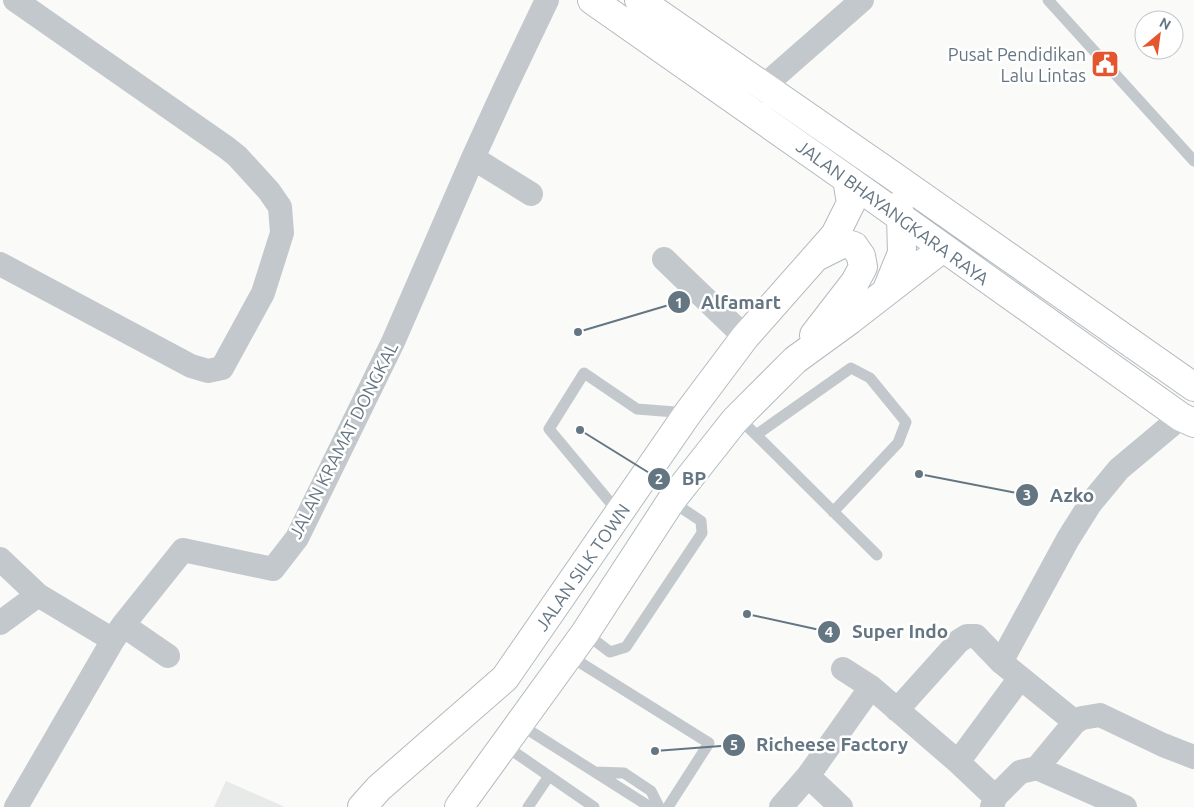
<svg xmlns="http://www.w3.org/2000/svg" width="1194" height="807" font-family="Ubuntu,sans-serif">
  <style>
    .built { fill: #e8e9e9 }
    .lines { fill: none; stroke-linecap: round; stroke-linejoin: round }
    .secondary-casing { stroke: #b3babf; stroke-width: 30 }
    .lane { stroke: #c3c8cc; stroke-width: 11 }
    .street { stroke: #c3c8cc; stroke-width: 24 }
    .secondary { stroke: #fff; stroke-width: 28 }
    .labels { text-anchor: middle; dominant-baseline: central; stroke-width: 5; stroke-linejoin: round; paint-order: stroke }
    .poi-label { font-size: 18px; fill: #657683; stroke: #fff; text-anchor: end }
    .street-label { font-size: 18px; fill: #657683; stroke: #fff }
    .leader { fill: none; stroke: #657683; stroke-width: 2 }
    .callout-dot { fill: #657683; stroke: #fff; stroke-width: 2 }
    .mark-label { font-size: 15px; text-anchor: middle; font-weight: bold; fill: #fff }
    .callout-label { font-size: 19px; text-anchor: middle; font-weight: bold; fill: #657683; stroke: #fff; stroke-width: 5; stroke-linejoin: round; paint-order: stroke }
  </style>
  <rect width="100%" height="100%" fill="#fafaf8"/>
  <path class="built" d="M226 781 285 807H214Z"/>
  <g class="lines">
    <defs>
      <path id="secondary" d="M592 0 847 179 1181 417 1194 423
        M639 0 889 173 1194 387
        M886 292 902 253 901 218 898 206
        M814 335 855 282 863 267 861 256 854 246 844 243 818 256
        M362 807 379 788 505 678 688 413 745 337 835 235 851 203 847 179
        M459 807 585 633 671 501 735 420 795 360 850 320 943 248"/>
    </defs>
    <use href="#secondary" class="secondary-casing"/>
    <path class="lane" d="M1048 0 1194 161
      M736 420 744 423 877 555
      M756 435 851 368 870 378 906 422 898 443 833 512
      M619 513 549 429 584 373 637 409 688 413
      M585 633 610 652 626 647 702 533 701 521 671 501
      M568 655 709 743 668 807
      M519 724 650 807
      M504 745 594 807
      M596 772 624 773 651 791 659 807
      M528 807 549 776"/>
    <path class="street" d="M764 86 862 0
      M473 158 531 194
      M664 259 745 337
      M0 264 191 366 208 371 222 368 263 293 282 233 280 207 269 191 237 156 227 148 15 0
      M0 559 38 595 113 640
      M0 623 38 595
      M123 625 168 656
      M1001 662 1068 539 1090 504 1119 469 1181 417
      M843 669 871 687 958 762 995 797
      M897 710 959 641 967 636H976L1001 662 1075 722
      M958 762 1020 678
      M1037 768 1075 722 1082 718 1100 715 1163 745 1194 757
      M808 776 841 807
      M16 807 113 640 123 625 183 550 273 569 297 538 393 342 473 158 505 88 547 0
      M781 807 808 776 871 687
      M992 807 995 797 1020 772 1037 768 1125 807"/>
    <use href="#secondary" class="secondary"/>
  </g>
  <defs>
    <symbol id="civic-square" viewBox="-11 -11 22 22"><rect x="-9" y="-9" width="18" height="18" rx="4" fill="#e4572e" stroke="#fff"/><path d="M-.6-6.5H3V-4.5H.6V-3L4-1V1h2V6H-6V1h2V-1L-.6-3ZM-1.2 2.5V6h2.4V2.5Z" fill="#fff"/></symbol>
  </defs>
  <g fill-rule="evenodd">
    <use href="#civic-square" x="1089" y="48" width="32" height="32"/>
  </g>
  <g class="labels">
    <g class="poi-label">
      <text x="1086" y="54">Pusat Pendidikan<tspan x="1086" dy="21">Lalu Lintas</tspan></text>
    </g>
    <g class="street-label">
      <text transform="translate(893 212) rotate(36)">JALAN BHAYANGKARA RAYA</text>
      <text transform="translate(343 440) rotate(-63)">JALAN KRAMAT DONGKAL</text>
      <text transform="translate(582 567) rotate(-55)">JALAN SILK TOWN</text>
    </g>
  </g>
  <path class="leader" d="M578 332L679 302M580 430L659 479M919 474L1027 495M747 614L829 632M655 751L734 745"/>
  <g class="callout-dot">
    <circle cx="578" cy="332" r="5"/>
    <circle cx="580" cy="430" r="5"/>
    <circle cx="919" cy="474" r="5"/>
    <circle cx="747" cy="614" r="5"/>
    <circle cx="655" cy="751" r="5"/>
    <circle cx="679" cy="302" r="12"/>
    <circle cx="659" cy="479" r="12"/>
    <circle cx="1027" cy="495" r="12"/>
    <circle cx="829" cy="632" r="12"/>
    <circle cx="734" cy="745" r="12"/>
  </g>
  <g class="mark-label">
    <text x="679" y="308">1</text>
    <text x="659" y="484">2</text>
    <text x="1027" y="500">3</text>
    <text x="829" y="637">4</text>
    <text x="734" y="750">5</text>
  </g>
  <g class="callout-label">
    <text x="741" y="309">Alfamart</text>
    <text x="694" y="485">BP</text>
    <text x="1072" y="502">Azko</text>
    <text x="900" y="638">Super Indo</text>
    <text x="832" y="751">Richeese Factory</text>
  </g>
  <g transform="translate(1159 35) rotate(29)"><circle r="24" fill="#ffffff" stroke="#c1c8cd"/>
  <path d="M0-4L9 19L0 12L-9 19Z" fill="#e4572e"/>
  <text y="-8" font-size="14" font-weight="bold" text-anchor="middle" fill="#657683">N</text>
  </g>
</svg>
